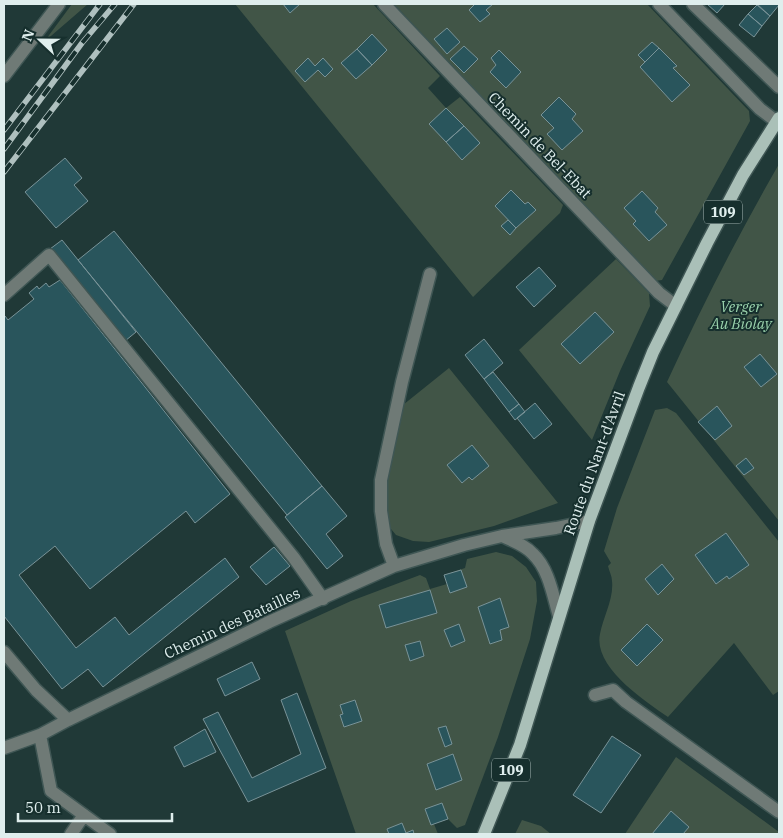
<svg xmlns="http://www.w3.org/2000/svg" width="783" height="838" font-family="'IBM Plex Serif',serif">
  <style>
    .green { fill: #415547 }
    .building { fill: #29555c; stroke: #799398 }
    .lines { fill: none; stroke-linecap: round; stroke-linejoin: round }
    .minor-casing { stroke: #3f5654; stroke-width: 15 }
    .major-casing { stroke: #3f5654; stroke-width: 15 }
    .minor { stroke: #6f7a76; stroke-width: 12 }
    .major { stroke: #aac0b8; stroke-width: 12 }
    .rail-casing { stroke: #afc0bf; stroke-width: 5.5 }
    .rail { stroke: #162f2d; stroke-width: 4; stroke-dasharray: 11; stroke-linecap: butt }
    .labels { text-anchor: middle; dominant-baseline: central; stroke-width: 4; stroke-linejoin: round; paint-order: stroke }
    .shield { fill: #162f2d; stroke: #a3b5b3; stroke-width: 1 }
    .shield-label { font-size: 14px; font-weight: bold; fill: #dfeeed }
    .street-label { font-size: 15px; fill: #dfeeed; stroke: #162f2d }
    .park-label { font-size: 15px; font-style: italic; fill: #9ad2ac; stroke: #162f2d }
  </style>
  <rect width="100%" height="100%" fill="#203937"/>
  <path class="green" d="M72 4H88L44 42Z
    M235 4H373L440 76 428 88 446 108 460 97 563 205 560 213 473 297Z
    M394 4H647L749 111 750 121 662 280 655 281Z
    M779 164V521L667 382C701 308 738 235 779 164Z
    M616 259 649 293 650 306 620 371 592 440 519 350Z
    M449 368 558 503 494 526 429 542 413 541 396 535 382 518 388 417Z
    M667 408 676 413 779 542V691L773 695 734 643 668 717C645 701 593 667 600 634 603 617 614 599 612 581 612 576 609 571 608 566L611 563 604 551 617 508 655 410Z
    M496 552 512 556 526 567 536 582 537 601 530 639 498 737 465 825 457 828 448 819 434 824 438 834H356L285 631 351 601 420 575 426 578 430 589 447 584 444 575 465 568 467 559Z
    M676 757 779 832V834H625Z
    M522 820 541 826 551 834H515Z"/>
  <path class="building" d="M283 4H300L290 13Z
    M475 4H493L486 10 490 14 480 22 469 10Z
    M707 4H725L717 13Z
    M757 4H779V5L770 16Z
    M757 5 770 16 762 26 748 14Z
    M748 14 762 26 754 37 739 25Z
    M447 28 460 42 447 54 434 39Z
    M372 34 387 50 372 65 357 49Z
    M652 42 659 48 645 62 638 55Z
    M464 46 478 59 464 73 450 59Z
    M659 48 677 66 673 68 690 85 672 102 640 67Z
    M357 49 372 65 356 79 341 63Z
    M499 50 521 72 506 88 490 72 496 65 491 58Z
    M308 58 315 66 323 58 333 69 325 77 318 70 305 82 295 71Z
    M559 97 576 114 572 119 583 131 562 150 547 134 554 128 541 115Z
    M446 108 464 126 446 142 429 124Z
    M464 126 480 143 462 160 446 142Z
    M65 158 82 178 74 185 88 201 56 228 25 192Z
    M511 190 525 204 528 202 536 210 516 228 495 206Z
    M642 191 658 208 655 212 667 225 649 241 633 224 636 221 624 208Z
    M508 220 516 228 510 235 501 226Z
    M114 231 322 486 287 515 78 260Z
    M62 240 136 332 125 341 50 249Z
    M539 267 556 286 534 307 516 287Z
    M60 280 230 494 195 523 186 511 90 589 55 546 19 575 76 648 115 617 129 635 225 558 239 577 103 687 88 669 62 689 4 616V316H5L8 320 34 299 29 293 37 286 39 289 46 283 49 287Z
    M595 312 614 332 580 364 561 344Z
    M484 339 503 363 484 379 465 355Z
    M760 354 777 374 761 387 744 367Z
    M493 372 519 404 509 412 484 379Z
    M535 403 552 424 534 439 517 418Z
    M519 404 525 412 515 420 509 412Z
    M717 406 732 426 715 440 698 422Z
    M472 445 489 466 472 480 469 477 462 483 447 465Z
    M746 458 754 468 744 475 736 466Z
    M322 486 347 516 326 534 343 556 327 569 285 517Z
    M726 533 749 565 729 579 727 576 716 584 695 555Z
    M274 547 290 566 266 585 250 567Z
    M662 564 674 579 658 595 645 579Z
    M461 570 467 587 450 593 444 575Z
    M430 590 437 613 386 628 379 605Z
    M500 598 509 627 500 630 502 640 490 644 478 607Z
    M459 624 465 641 451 647 444 630Z
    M647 624 663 640 637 666 621 650Z
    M420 641 424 656 410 661 405 645Z
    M252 662 260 679 225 696 217 679Z
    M297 693 326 768 248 802 203 719 218 712 252 778 301 754 281 700Z
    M355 700 362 721 344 727 340 715 343 714 340 705Z
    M446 726 452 744 445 747 438 728Z
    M205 729 216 752 184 767 174 747Z
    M612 736 641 755 601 813 573 795Z
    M453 754 462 780 436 790 427 764Z
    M442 803 448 819 431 825 425 809Z
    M671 811 689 827 683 834H652Z
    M402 823 406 833 413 830 414 834H389L387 829Z"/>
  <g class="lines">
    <defs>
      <path id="minor" d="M384 4 659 293 676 306
        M659 4 760 109 777 122
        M693 4 779 87
        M4 76 59 4
        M4 295 49 255 294 558 323 599
        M502 536C513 541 525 545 533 554 549 569 553 596 559 616
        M394 566 386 544 381 511V480L402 382 430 274
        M4 652 36 690 68 720 269 622 394 566 464 545 502 536 556 528 589 521
        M595 695 613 690 626 702 779 812
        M40 735 51 791 110 834
        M4 748 40 735 68 720
        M71 834 84 815"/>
      <path id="major" d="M484 834 520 745 589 521 639 387 653 352 707 243 743 175 779 118"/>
    </defs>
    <use href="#minor" class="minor-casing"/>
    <use href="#major" class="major-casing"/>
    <use href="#minor" class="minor"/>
    <use href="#major" class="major"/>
    <defs>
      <path id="rail" d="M4 130 100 4
        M4 149 82 43 115 4
        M4 172 134 4"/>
    </defs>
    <use href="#rail" class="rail-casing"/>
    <use href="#rail" class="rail"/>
  </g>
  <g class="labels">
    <g class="shield">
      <rect x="704" y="200.5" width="38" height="23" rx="4"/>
      <rect x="492" y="758.5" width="38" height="23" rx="4"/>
    </g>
    <g class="shield-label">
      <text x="723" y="212">109</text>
      <text x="511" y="770">109</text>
    </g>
    <g class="street-label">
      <text transform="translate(540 145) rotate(46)">Chemin de Bel-Ebat</text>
      <text transform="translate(594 463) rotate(-70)">Route du Nant-d'Avril</text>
      <text transform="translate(232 623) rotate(-25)">Chemin des Batailles</text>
    </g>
    <g class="park-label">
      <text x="741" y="306">Verger<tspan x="741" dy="17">Au Biolay</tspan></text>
    </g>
  </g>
  <rect width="783" height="838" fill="none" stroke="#dfeeed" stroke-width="10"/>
  <g transform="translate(40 40) rotate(292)" stroke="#162f2d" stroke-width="4" paint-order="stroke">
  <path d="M0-4L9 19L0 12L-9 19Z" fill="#dfeeed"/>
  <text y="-8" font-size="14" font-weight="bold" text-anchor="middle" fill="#dfeeed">N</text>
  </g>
  <path d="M18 813v8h154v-8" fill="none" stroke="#dfeeed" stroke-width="2.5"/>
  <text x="25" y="813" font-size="15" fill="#dfeeed" stroke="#162f2d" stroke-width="4" paint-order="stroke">50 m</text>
</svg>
